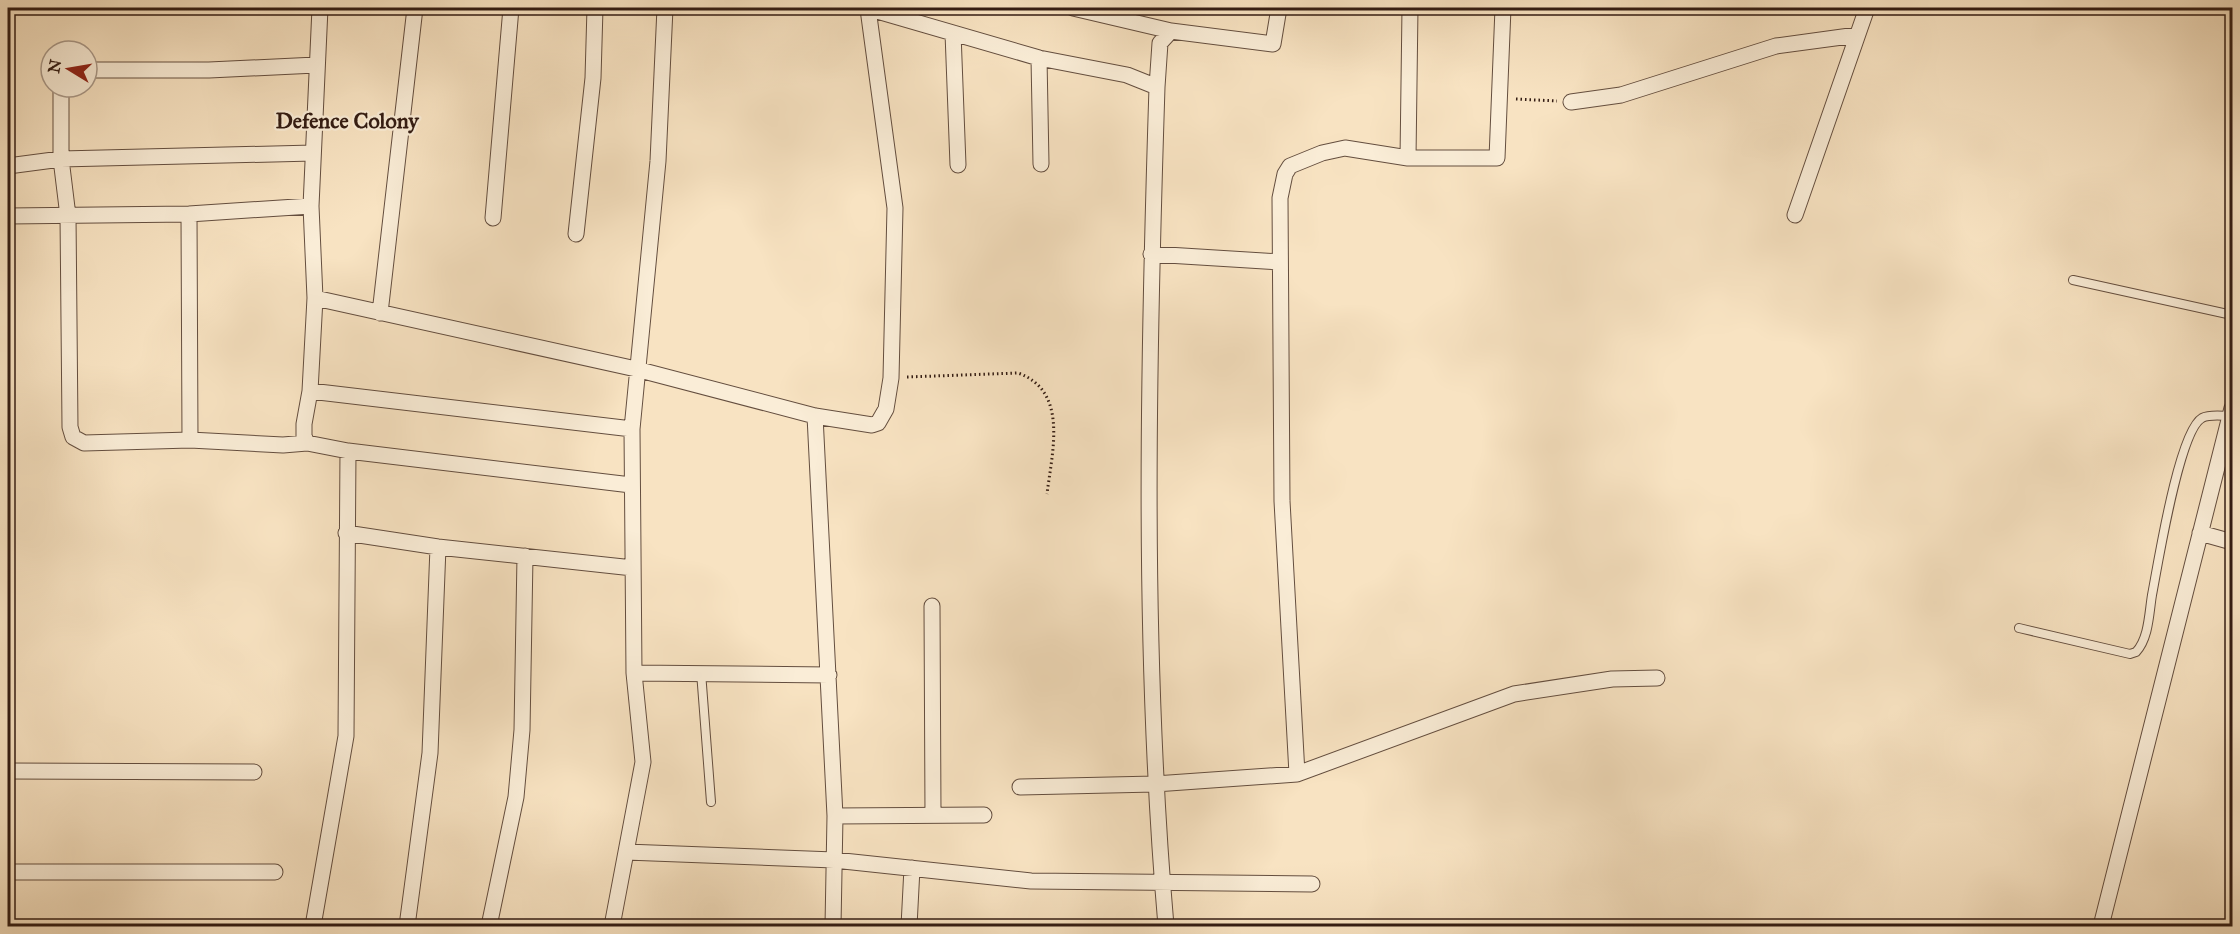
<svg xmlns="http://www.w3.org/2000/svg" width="2240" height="934" font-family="'IM FELL Great Primer',serif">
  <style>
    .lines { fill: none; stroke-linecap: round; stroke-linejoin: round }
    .lane-casing { stroke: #644e3f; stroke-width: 10 }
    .street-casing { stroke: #644e3f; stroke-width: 17 }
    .path { stroke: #331c13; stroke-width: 3; stroke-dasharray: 1.5 3; stroke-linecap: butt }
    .lane { stroke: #faedd7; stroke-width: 8 }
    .street { stroke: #faedd7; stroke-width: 15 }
    .labels { text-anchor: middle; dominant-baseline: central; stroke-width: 4.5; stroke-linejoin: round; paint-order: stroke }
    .neighbourhood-label { font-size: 22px; font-weight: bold; fill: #331c13; stroke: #faedd7 }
  </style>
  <rect width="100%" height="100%" fill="#f8e3c2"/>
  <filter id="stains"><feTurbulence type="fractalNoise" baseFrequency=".00333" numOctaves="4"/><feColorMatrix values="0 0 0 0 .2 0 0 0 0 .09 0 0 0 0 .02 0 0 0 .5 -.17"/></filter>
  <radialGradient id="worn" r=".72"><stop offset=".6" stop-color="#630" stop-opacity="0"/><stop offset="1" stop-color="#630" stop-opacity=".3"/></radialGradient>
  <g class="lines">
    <defs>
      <path id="lane" d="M2073 280 2232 315
        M2019 628 2130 654 2136 652C2149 638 2149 613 2152 595 2158 564 2179 431 2202 418 2210 414 2221 416 2230 416
        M701 672 711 802"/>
      <path id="street" d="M320 8 311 206 315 298 310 391 304 424V436L307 443 348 451 631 485
        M867 8 1039 58 1127 75 1157 87C1148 366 1142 648 1166 926
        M1073 8 1171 31
        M953 33 958 165
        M1039 58 1041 164
        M87 70H209L316 65
        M61 87V159L68 216 70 427 73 437 84 443 190 440 283 445 307 443
        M1157 87 1160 43 1171 31 1273 44 1279 8
        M1571 102 1621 95 1776 46 1857 35
        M1408 158H1497L1503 8
        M8 166 61 159 313 153
        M189 214 190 440
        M1795 215 1867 8
        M8 216 189 214 311 206
        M493 218 511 8
        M576 234 593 78 595 8
        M1151 254 1280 262
        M315 298 636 369 815 416 872 425 878 423 886 409 891 378 895 208 868 9
        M380 313 415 8
        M310 391 632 429
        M815 416 835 816 833 926
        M346 533 438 547 633 568
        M2200 533 2232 542
        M932 606 933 815
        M634 673 829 675
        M8 771 254 772
        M1297 774 1282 501 1280 198 1285 174 1290 166 1322 153 1345 148 1408 158 1410 8
        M1020 787 1155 784 1297 774 1514 694 1612 679 1657 678
        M835 816 984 815
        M626 852 834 860 1031 881 1312 884
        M8 872H275
        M313 926 346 736 348 451
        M407 926 430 753 438 547
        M489 926 516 797 522 730 525 556
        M612 926 643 762 634 673 632 429 658 161 665 8
        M909 926 912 868
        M2101 926 2232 408"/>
    </defs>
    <use href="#lane" class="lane-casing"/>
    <use href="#street" class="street-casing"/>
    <path class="path" d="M1516 99 1557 101
      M907 377 1018 373C1069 391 1052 452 1047 494"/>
    <use href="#lane" class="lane"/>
    <use href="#street" class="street"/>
  </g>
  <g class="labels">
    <g class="neighbourhood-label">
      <text x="347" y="120">Defence Colony</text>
    </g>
  </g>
  <rect width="2240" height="934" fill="none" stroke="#f8e3c2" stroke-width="30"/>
  <rect x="9" y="9" width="2222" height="916" fill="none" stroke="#331c13" stroke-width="3"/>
  <rect x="15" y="15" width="2210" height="904" fill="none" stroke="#331c13" stroke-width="1.5"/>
  <g transform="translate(69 69) rotate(281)"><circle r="28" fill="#faedd7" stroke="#aa9989" stroke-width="1.5"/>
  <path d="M0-4.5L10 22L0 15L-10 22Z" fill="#8f2418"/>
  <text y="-9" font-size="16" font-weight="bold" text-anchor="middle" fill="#331c13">N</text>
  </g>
  <rect width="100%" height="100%" filter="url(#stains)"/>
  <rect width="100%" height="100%" fill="url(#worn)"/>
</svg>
